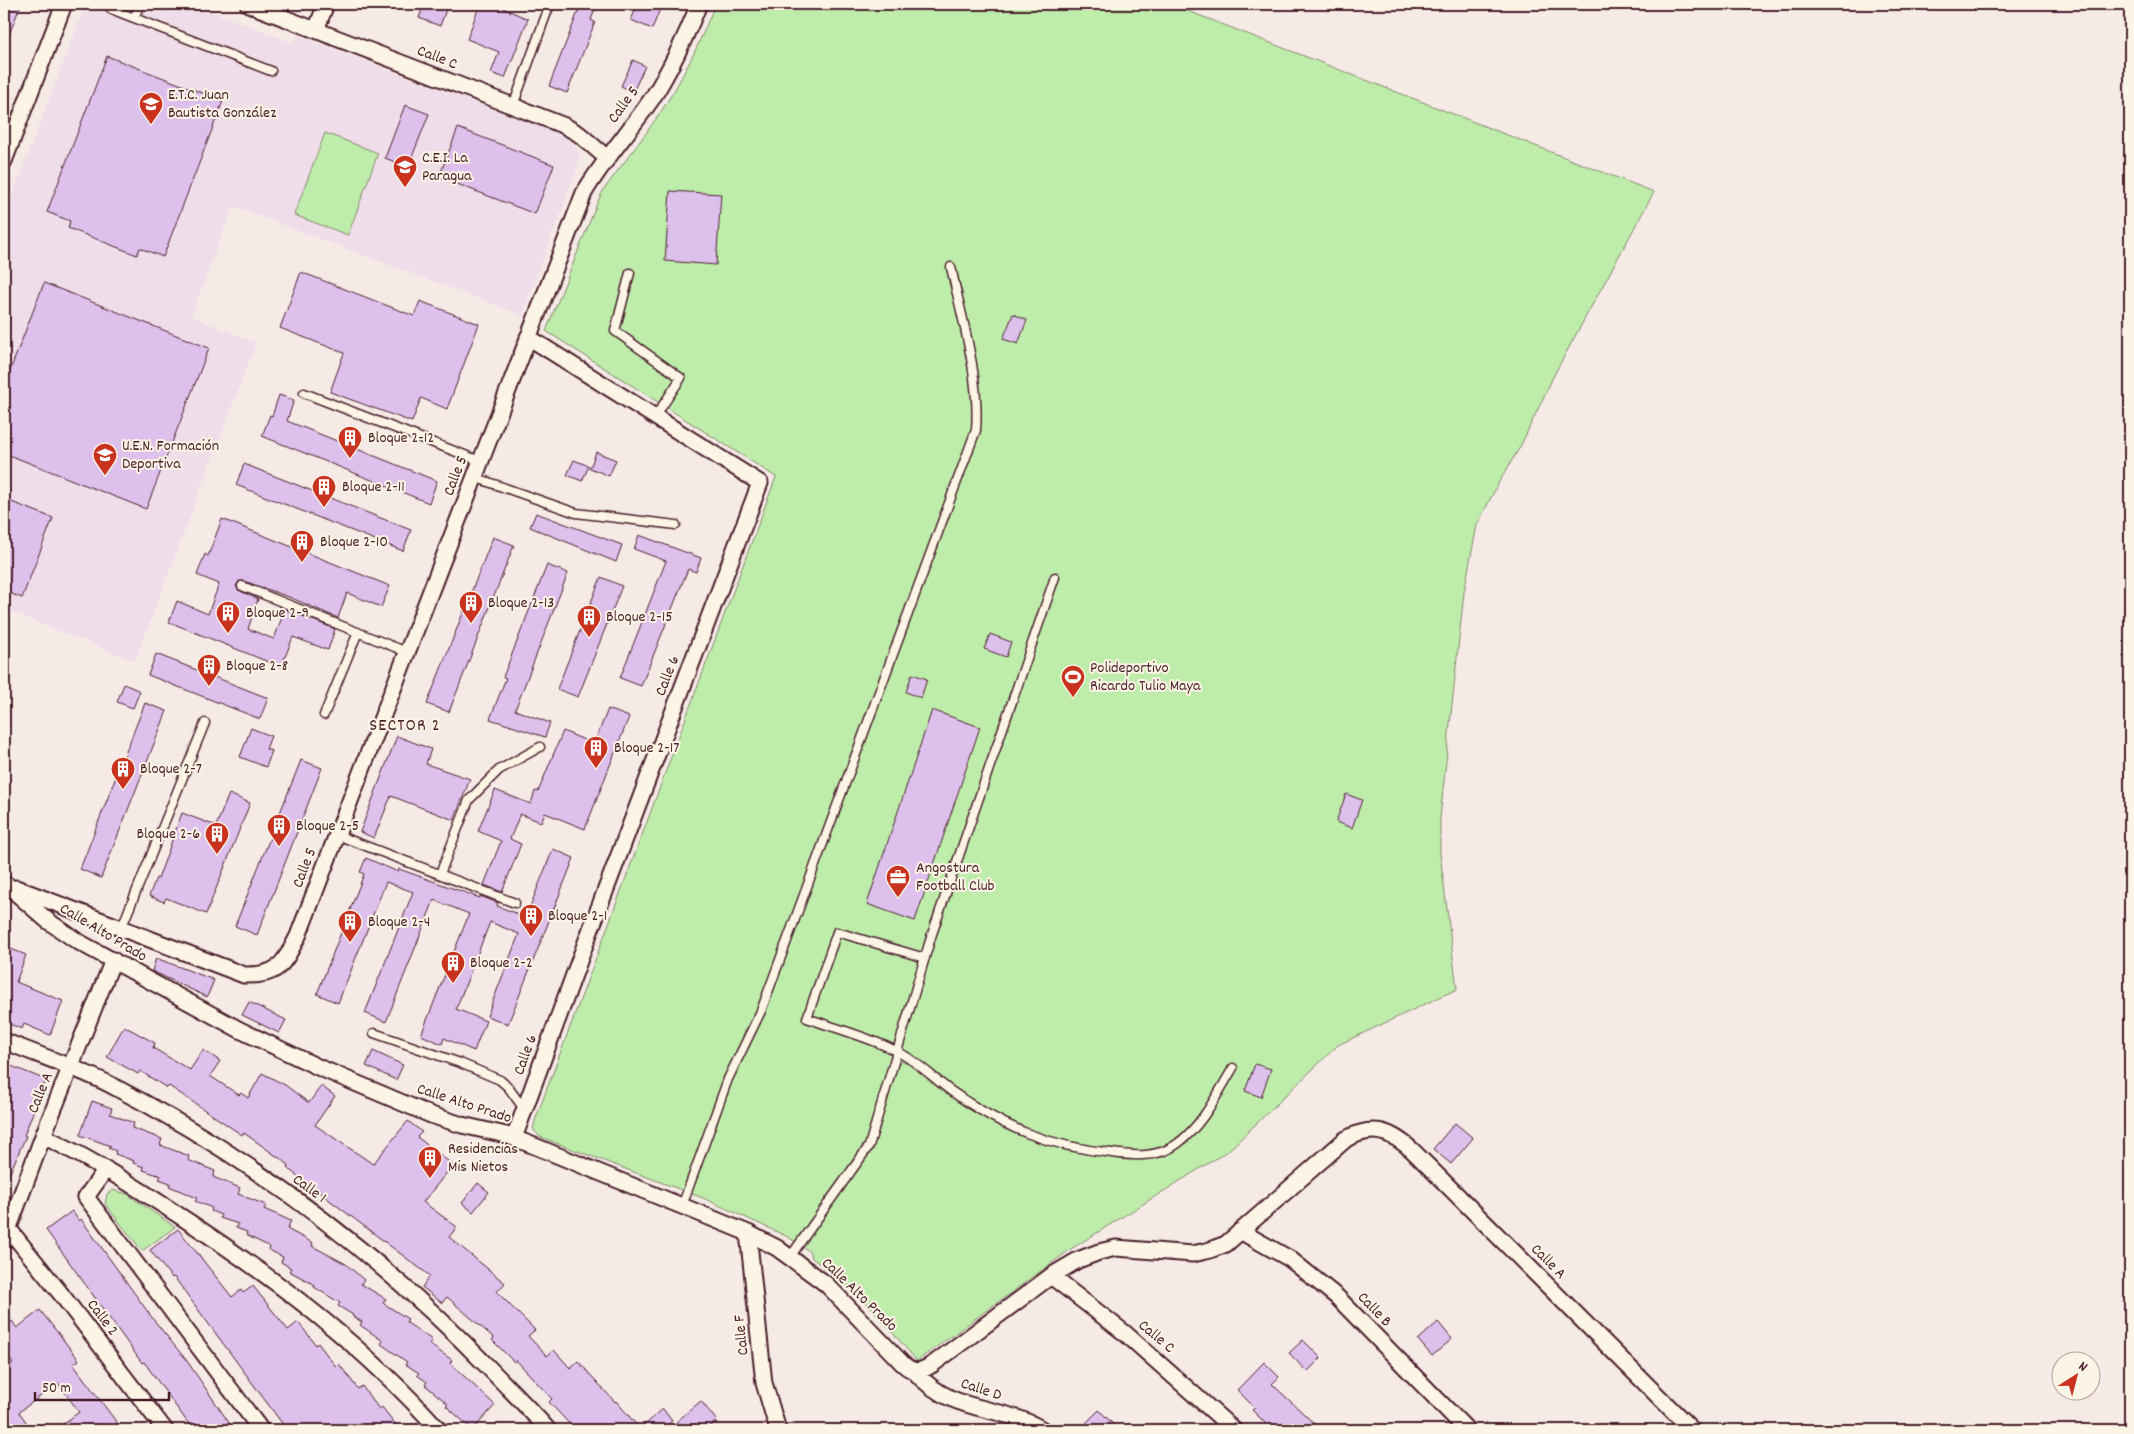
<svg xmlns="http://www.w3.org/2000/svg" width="2134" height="1434" font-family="Dekko,sans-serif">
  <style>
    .built { fill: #efdde9 }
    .green { fill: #beedab; stroke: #84866b }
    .building { fill: #dec0ed; stroke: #4a1f2b }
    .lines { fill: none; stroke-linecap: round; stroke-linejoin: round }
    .lane-casing { stroke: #4a1f2b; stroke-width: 11 }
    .street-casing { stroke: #4a1f2b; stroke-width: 19 }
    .lane { stroke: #fcf5e5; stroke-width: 8 }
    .street { stroke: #fcf5e5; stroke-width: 15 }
    .labels { text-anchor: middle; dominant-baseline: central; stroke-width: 4; stroke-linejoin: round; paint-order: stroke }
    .street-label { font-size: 16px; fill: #4a1f2b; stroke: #fcf5e5 }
    .poi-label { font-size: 16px; fill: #4a1f2b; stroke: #fcf5e5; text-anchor: start }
    .neighbourhood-label { font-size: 18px; letter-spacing: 1px; fill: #4a1f2b; stroke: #fcf5e5 }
  </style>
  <rect width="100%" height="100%" fill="#f6eae7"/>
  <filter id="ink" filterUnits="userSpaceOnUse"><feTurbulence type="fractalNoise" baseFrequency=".02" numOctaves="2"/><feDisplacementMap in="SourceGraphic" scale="10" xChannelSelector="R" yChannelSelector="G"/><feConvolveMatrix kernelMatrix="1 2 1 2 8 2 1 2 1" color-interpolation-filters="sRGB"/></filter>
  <g filter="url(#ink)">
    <path class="built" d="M86 4H192L293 43 297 35 559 134 573 143 580 155 577 170 522 315 233 206 191 316 256 343 135 661 4 609V217Z"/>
    <path class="green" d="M715 4H1170L1654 192 1555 373 1520 447 1499 482 1477 525 1464 592 1440 818V854L1457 989 1338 1045 1228 1151 1071 1249 917 1361 862 1297 812 1258 809 1251 788 1237 703 1198 540 1137 533 1129 536 1118 776 477 546 331 598 201 604 189C622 165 641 141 658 116 682 81 700 43 715 4Z
      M325 133 378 153 348 235 294 215Z
      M113 1190 127 1194 175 1227 142 1251 105 1204 107 1194Z"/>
    <path class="building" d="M4 4H21L5 45H4Z
      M424 4H448L440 26 419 18Z
      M480 4H505L503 8 528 19 505 78 491 73 499 52 467 39Z
      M581 4H597L591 20 595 22 567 93 549 86Z
      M638 4H662L652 29 631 20Z
      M107 56 223 101 163 257 140 248 137 255 68 228 70 221 47 212Z
      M633 60 645 66 633 92 621 86Z
      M405 105 429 114 408 167 385 158Z
      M458 128 554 165 535 214 439 177Z
      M670 191 721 194 716 265 665 261Z
      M301 272 414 316 420 301 479 324 447 409 421 398 412 422 330 392 344 353 280 328Z
      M44 283 209 348 146 509 4 453V386Z
      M1013 314 1027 320 1018 344 1003 339Z
      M279 395 294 400 287 421 437 481 429 503 262 436 270 415 272 416Z
      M596 452 616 460 609 476 590 468Z
      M574 460 589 466 582 481 567 475Z
      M244 464 411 530 403 551 236 485Z
      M4 499 53 518 22 598 4 591Z
      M536 513 622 545 616 562 530 527Z
      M222 519 390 586 381 607 347 593 338 618 289 597 244 581H239L236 586 238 590 258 599 248 629 274 639 285 609 335 629 328 650 293 637 281 667 169 622 177 601 208 614 219 584 197 575 205 554 208 556Z
      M639 535 701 558 696 572 688 569 641 686 620 678 666 561 634 549Z
      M493 537 514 545 449 712 427 704Z
      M547 565 568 573 515 710 550 723 545 737 490 719 506 678 503 677Z
      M601 577 622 586 578 697 557 689Z
      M990 634 1011 642 1006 657 984 649Z
      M156 654 268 698 260 719 148 675Z
      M912 674 927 679 921 698 906 692Z
      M124 684 140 691 133 708 117 702Z
      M145 703 167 711 101 878 80 869Z
      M608 709 629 717 585 829 545 813 541 822 520 814 510 839 521 844 502 892 484 885 501 841 478 831 495 790 531 804 535 791 538 792 563 731 594 744Z
      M932 710 980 727 915 921 867 904Z
      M251 728 271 736 266 749 272 751 266 767 240 757Z
      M397 736 431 749 426 764 470 779 454 820 391 796 374 838 360 832Z
      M301 760 322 768 257 935 235 926Z
      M229 794 250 803 206 914 166 898 164 902 149 896 156 878 158 879 182 813 216 826Z
      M1346 794 1362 800 1352 828 1336 822Z
      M553 849 574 858 508 1024 487 1016 519 934 490 922 456 1009 486 1021 474 1051 444 1038 442 1044 421 1035 469 914 434 900 386 1022 365 1013 413 892 386 882 338 1003 317 994 364 874 360 872 366 858 398 872 399 869 480 898V896L498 903 497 906 526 917Z
      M4 946 26 955 16 982 63 1001 50 1035 24 1024 22 1029 4 1022Z
      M156 958 214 980 207 997 152 971Z
      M249 1002 286 1020 279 1033 242 1015Z
      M124 1026 155 1043 153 1048 190 1070 203 1050 220 1061 210 1076 239 1095 241 1093 248 1098 262 1073 285 1085 309 1103 321 1086 335 1096 315 1125 373 1164 408 1121 422 1132 417 1137 453 1165 423 1202 457 1227 449 1237 505 1283 497 1292 535 1330 528 1336 547 1356 554 1350 570 1368 578 1361 615 1402 616 1401 640 1429 663 1409 672 1421 661 1430H575L549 1402 552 1399 516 1360 514 1362 492 1340 494 1338 447 1297 442 1303 422 1287 430 1276 287 1168 289 1165 244 1133 242 1135 169 1086 167 1088 140 1071 138 1074 107 1057Z
      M373 1051 403 1065 396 1080 366 1066Z
      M4 1063 46 1080 24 1135 26 1136 4 1186Z
      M1255 1064 1271 1069 1261 1097 1245 1091Z
      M92 1101 112 1108 110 1114 134 1123 132 1128 162 1139 160 1145 189 1156 188 1160 215 1171 213 1177 240 1188 238 1194 266 1205 264 1209 291 1221 287 1229 313 1243 312 1246 346 1264 364 1280 361 1284 386 1299 383 1303 408 1319 406 1322 432 1340 429 1344 452 1360 450 1363 495 1405 473 1430 446 1406 448 1404 425 1385 427 1382 417 1375 419 1373 405 1364 407 1362 381 1344 383 1341 360 1325 362 1322 352 1316 353 1315 338 1306 340 1303 314 1287 315 1285 289 1271 291 1268 281 1262 283 1257 269 1250 270 1247 246 1235 247 1232 236 1228 238 1224 220 1218 221 1215 211 1211 212 1208 195 1201 197 1198 169 1186 170 1183 159 1179 161 1176 143 1170 144 1167 133 1163 134 1161 115 1154 116 1151 108 1148 111 1146 80 1135Z
      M1455 1123 1473 1138 1451 1164 1433 1149Z
      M478 1183 489 1192 473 1212 462 1203Z
      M72 1211 79 1221 81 1219 153 1319 187 1361 234 1430H193L144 1362 142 1363 46 1230Z
      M178 1229 232 1297 241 1290 243 1293 253 1286 288 1330 298 1322 316 1345 318 1343 336 1367 339 1364 358 1389 362 1386 379 1409 382 1407 400 1430H287L174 1277 172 1278 150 1250Z
      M40 1310 79 1360 73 1364 118 1424 109 1430H55L79 1412 58 1383 19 1412 32 1430H4V1370L13 1363 4 1351V1328L12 1321 17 1328Z
      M1438 1322 1452 1339 1432 1356 1418 1340Z
      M1303 1340 1321 1358 1307 1372 1289 1353Z
      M1264 1362 1279 1377 1272 1384 1321 1430H1272L1252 1410 1255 1408 1237 1390Z
      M701 1401 717 1421 706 1430H683L676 1422Z
      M1099 1410 1119 1430H1079Z"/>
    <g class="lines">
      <defs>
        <path id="lane" d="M111 9 271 71
          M134 18 140 4
          M513 106 550 4
          M630 273 615 331 681 378 655 417
          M304 393 480 461
          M474 477 576 513 676 525
          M242 586 407 652
          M324 715 358 632
          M337 835 515 903
          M440 874 469 800 499 770 540 747
          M121 929 205 723
          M925 958 837 932 807 1018C837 1029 869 1037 896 1051 916 1060 933 1078 951 1091 1004 1128 1047 1146 1112 1153 1134 1156 1158 1158 1177 1144 1202 1126 1218 1093 1233 1068
          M374 1033 460 1063 500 1080 508 1087 524 1109
          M682 1206 728 1079 761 1011 976 430C980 377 962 319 951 267
          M790 1257 869 1146 931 937 1055 577"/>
        <path id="street" d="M248 4 565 126 579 134 607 158
          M316 30 326 4
          M4 161 64 4
          M7 885 48 921 77 941 240 1030 318 1067 431 1115 462 1125 506 1135 537 1147 748 1233 777 1248 826 1284 902 1363C913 1374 921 1372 933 1364L1051 1276 1078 1260 1099 1252 1116 1248 1193 1254 1210 1250 1226 1244 1346 1139C1374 1124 1391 1131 1413 1151L1692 1430
          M16 888 244 975C278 976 283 965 298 936L584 193C604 159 631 130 653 97 672 67 686 36 699 4
          M4 1041C38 1055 75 1067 109 1084 251 1157 380 1255 491 1370 510 1390 530 1409 548 1430
          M43 1136C94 1160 142 1191 189 1222 281 1283 366 1348 439 1430
          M514 1138 589 934 760 483 528 337
          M106 1169 86 1197 261 1430
          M8 1228 61 1294 165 1430
          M1240 1231 1290 1259 1337 1297 1467 1430
          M748 1233 764 1383 778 1430
          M4 1241 43 1136 113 960
          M1051 1276 1126 1334 1234 1430
          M914 1371C954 1416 999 1403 1043 1430"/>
      </defs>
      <use href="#lane" class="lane-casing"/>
      <use href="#street" class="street-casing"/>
      <use href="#lane" class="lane"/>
      <use href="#street" class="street"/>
    </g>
  </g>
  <defs>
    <symbol id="school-pin" viewBox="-11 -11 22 30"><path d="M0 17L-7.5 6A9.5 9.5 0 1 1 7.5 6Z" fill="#c8321e" stroke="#fcf5e5"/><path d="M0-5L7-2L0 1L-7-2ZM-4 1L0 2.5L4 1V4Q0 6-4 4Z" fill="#fff"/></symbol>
    <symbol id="building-pin" viewBox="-11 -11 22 30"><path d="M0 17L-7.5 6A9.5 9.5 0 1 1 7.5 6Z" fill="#c8321e" stroke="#fcf5e5"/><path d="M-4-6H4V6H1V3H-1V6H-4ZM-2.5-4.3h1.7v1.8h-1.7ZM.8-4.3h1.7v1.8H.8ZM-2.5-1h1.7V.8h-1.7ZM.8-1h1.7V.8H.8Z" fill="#fff"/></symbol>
    <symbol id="stadium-pin" viewBox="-11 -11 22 30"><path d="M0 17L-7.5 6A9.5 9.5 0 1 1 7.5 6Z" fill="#c8321e" stroke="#fcf5e5"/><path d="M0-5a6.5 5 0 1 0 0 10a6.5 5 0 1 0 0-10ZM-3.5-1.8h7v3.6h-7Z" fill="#fff"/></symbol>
    <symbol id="office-pin" viewBox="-11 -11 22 30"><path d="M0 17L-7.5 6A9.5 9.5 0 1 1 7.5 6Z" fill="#c8321e" stroke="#fcf5e5"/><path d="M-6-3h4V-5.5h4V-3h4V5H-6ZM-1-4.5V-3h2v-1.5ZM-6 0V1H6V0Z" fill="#fff"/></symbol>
  </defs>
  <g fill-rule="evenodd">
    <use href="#school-pin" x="137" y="90" width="28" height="38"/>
    <use href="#school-pin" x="391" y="153" width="28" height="38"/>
    <use href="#building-pin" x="336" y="424" width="28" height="38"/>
    <use href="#school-pin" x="91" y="441" width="28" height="38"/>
    <use href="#building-pin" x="310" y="473" width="28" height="38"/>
    <use href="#building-pin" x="288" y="528" width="28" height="38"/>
    <use href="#building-pin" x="457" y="589" width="28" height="38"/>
    <use href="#building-pin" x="214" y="599" width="28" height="38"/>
    <use href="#building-pin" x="575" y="603" width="28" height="38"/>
    <use href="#building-pin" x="195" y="652" width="28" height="38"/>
    <use href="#stadium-pin" x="1059" y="663" width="28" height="38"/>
    <use href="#building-pin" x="582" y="734" width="28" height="38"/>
    <use href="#building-pin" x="109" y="755" width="28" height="38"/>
    <use href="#building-pin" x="265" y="812" width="28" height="38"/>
    <use href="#building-pin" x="203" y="820" width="28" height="38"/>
    <use href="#office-pin" x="884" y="863" width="28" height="38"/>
    <use href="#building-pin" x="517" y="902" width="28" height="38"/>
    <use href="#building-pin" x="336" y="908" width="28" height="38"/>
    <use href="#building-pin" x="439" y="949" width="28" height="38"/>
    <use href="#building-pin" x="416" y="1144" width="28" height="38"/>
  </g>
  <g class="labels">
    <g class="street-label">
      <text transform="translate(437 58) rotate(21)">Calle C</text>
      <text transform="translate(624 105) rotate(-54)">Calle 5</text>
      <text transform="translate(456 476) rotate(-69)">Calle 5</text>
      <text transform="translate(668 676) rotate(-69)">Calle 6</text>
      <text transform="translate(305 868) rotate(-69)">Calle 5</text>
      <text transform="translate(103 933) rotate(31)">Calle Alto Prado</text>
      <text transform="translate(526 1055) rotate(-70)">Calle 6</text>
      <text transform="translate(41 1093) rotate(-68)">Calle A</text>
      <text transform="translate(464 1104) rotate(18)">Calle Alto Prado</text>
      <text transform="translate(309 1189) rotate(36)">Calle 1</text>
      <text transform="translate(1548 1262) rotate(45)">Calle A</text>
      <text transform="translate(859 1295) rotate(44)">Calle Alto Prado</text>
      <text transform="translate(1374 1310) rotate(46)">Calle B</text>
      <text transform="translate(102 1318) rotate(53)">Calle 2</text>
      <text transform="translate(742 1335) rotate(-96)">Calle F</text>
      <text transform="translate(1156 1337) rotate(40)">Calle C</text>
      <text transform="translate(981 1390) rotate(18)">Calle D</text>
    </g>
    <g class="poi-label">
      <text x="168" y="95">E.T.C. Juan<tspan x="168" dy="18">Bautista González</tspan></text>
      <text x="422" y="158">C.E.I. La<tspan x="422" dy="18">Paragua</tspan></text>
      <text x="368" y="438">Bloque 2-12</text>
      <text x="122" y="446">U.E.N. Formación<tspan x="122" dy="18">Deportiva</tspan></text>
      <text x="342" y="487">Bloque 2-11</text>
      <text x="320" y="542">Bloque 2-10</text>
      <text x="488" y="603">Bloque 2-13</text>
      <text x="246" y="613">Bloque 2-9</text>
      <text x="606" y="617">Bloque 2-15</text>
      <text x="226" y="666">Bloque 2-8</text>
      <text x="1090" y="668">Polideportivo<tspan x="1090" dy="18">Ricardo Tulio Maya</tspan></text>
      <text x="614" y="748">Bloque 2-17</text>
      <text x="140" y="769">Bloque 2-7</text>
      <text x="296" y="826">Bloque 2-5</text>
      <text x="200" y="834" text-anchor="end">Bloque 2-6</text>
      <text x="916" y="868">Angostura<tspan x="916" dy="18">Football Club</tspan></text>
      <text x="548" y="916">Bloque 2-1</text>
      <text x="368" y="922">Bloque 2-4</text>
      <text x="470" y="963">Bloque 2-2</text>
      <text x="448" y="1149">Residencias<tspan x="448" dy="18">Mis Nietos</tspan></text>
    </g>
    <g class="neighbourhood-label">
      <text x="405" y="726">SECTOR 2</text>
    </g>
  </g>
  <rect width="2134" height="1434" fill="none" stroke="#fcf5e5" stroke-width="20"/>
  <rect x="10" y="10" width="2114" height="1414" fill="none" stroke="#4a1f2b" stroke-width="2" filter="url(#ink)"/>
  <g transform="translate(2076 1376) rotate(36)"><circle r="24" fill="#fcf5e5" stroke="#b59f9b"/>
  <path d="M0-4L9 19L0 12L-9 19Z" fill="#c8321e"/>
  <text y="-8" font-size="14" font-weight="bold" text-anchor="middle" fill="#4a1f2b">N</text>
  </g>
  <path d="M35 1392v8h134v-8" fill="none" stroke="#4a1f2b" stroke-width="2.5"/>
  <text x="42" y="1392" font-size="15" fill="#4a1f2b" stroke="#fcf5e5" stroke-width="4" paint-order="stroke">50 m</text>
</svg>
